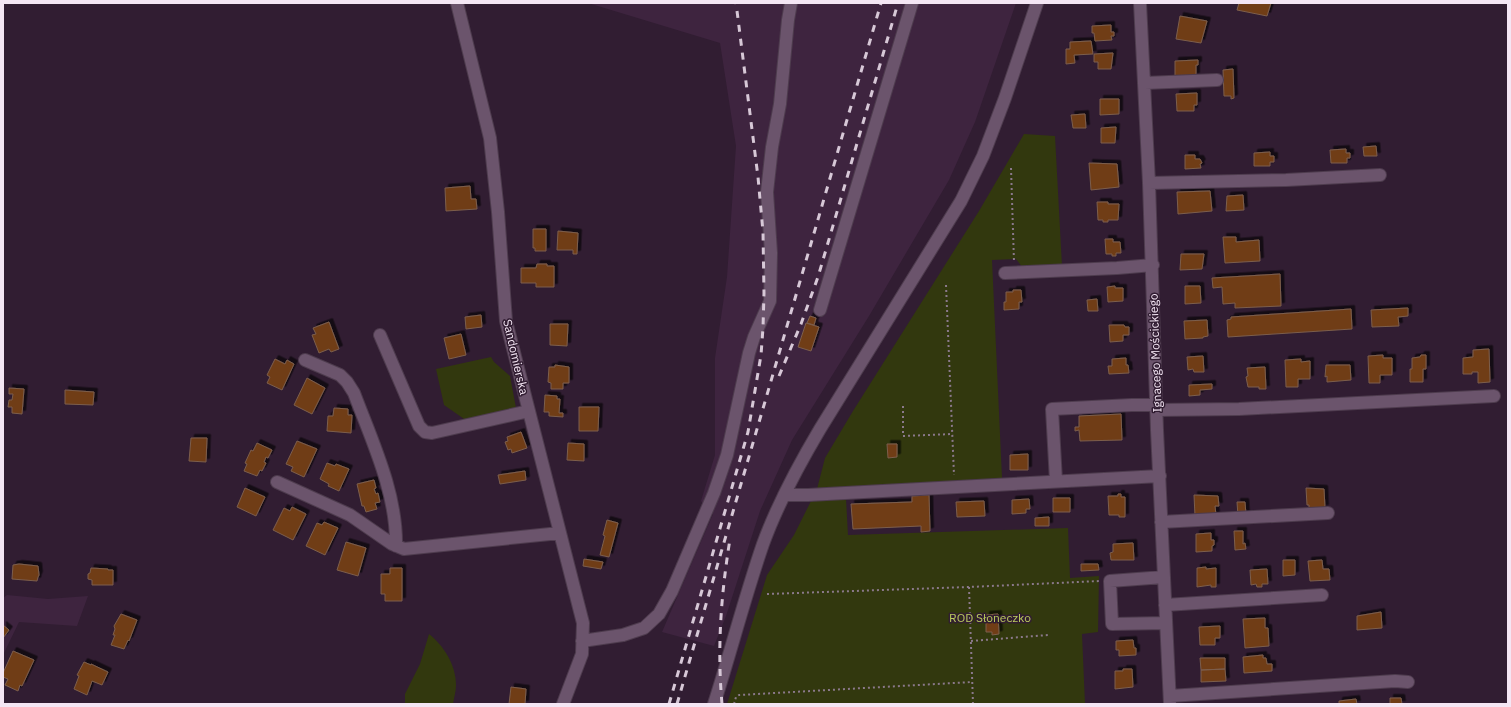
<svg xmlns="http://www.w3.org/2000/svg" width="1511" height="707" font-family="'IBM Plex Sans',sans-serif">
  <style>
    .built { fill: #3e243f }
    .green { fill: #32380e }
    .building { fill: #703d18; stroke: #7c5e4c; filter: url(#shadow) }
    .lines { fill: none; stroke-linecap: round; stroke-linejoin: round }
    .minor-casing { stroke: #4e3c4e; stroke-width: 14 }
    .path { stroke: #8b798b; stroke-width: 2; stroke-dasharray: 2 3; stroke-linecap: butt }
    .minor { stroke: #6b546c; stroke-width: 12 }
    .rail { stroke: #d7c8d7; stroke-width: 3; stroke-dasharray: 7 7; stroke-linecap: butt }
    .labels { text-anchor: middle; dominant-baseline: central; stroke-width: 3; stroke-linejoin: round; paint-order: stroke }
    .street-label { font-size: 12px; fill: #f4e6f4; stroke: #311d32 }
    .park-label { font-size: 12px; fill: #bbcc5c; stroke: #311d32 }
  </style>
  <defs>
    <filter id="shadow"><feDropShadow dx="3.5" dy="-3.5" stdDeviation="0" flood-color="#0009"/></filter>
  </defs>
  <rect width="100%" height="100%" fill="#311d32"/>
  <path class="built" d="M588 3H1016L975 122 949 180 869 316 792 440 760 511 726 616 714 646 662 632 713 514 701 501 715 455V358L727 277 736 146 720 43Z
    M7 595 48 599 88 596 77 626 19 622 3 655V598Z"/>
  <path class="green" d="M1024 134 1055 136 1062 266 1023 268 1016 259 992 260 1002 478 817 489 825 458 853 411 979 211Z
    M491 357 494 362 510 376 516 408 478 420 467 421 444 405 436 369Z
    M846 499 848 535 1068 528 1070 578 1099 576 1098 632 1082 634 1085 704H727L767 575 794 535 811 501Z
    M429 634C444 646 456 665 456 685 456 691 454 698 453 704H405V694L420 664Z"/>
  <path class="building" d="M1239 3H1271L1267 16 1237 10Z
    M1180 16 1207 21 1201 43 1176 39Z
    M1111 25V32H1114V36H1111L1112 40 1095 41 1094 33H1092V26Z
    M1091 41 1093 54 1074 55 1075 63 1066 64V49H1070V42Z
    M1113 53 1111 69H1098V62H1094V54Z
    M1198 60V65H1196V76L1175 77V61Z
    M1233 69 1234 98 1231 99V96H1224L1223 70Z
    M1197 93V105H1194V111H1177L1176 94Z
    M1100 99H1119V114L1100 115Z
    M1085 114 1086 128H1073L1071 115Z
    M1116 127 1115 143H1101V128Z
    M1376 146 1377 156H1364L1363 147Z
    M1346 149V153H1350V158H1347V163H1331L1330 150Z
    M1270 152V156H1274V162H1270V166H1254V153Z
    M1185 155H1195V159H1200L1202 163 1200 164 1201 168 1185 169Z
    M1089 163 1117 164 1119 187 1091 190Z
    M470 186 471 199H476L477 209 446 211 445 188Z
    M1210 191 1212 211 1178 214 1177 192Z
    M1243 195 1244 210 1226 211 1227 196Z
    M1097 202H1108V204H1119L1118 220H1108V222H1103V220H1098Z
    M533 229H546V251H535V248H533Z
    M558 231 578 233 577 254H573V250H557Z
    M1223 237H1236V242L1259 240 1260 261 1225 263Z
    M1105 239H1113V242H1120L1121 253H1116V256H1112V254H1106Z
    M1181 254H1204L1202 269 1180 270Z
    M537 264H547V266H554V287H536V283H521V268H536Z
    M1280 274 1281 306 1235 308V303L1223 304 1222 287 1213 288 1212 278Z
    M1115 286V288H1123V301L1108 302 1107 287Z
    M1185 286H1200L1201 303 1185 304Z
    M1013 290H1021L1022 302H1019V309L1004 310V302H1006V292H1013Z
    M1097 299 1098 311H1088L1087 300Z
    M1408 308V316L1398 317 1399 326 1372 327 1371 310Z
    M1351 309 1352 329 1228 337 1227 320 1231 319V317Z
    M481 315 482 327 466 329 465 317Z
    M810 316 816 318 814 325 807 323Z
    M1207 320 1208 336 1203 337V338L1185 339 1184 321Z
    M329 322 339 349 331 352 329 349 319 353 312 335 316 334 313 328Z
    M806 323 819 327 811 351 798 347Z
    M550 324H568L567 346 550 345Z
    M1109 325H1124L1125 327H1129V335H1123V341L1110 342Z
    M461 334 466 355 449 359 444 338Z
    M1489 349 1490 382 1478 383V372H1472V374H1463V358L1473 357V350Z
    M1383 355V358H1392V375H1380V383H1369L1368 356Z
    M1421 355H1426V369H1423V382H1410V369H1412V358L1420 357Z
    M1203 356 1204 372H1194L1193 369 1188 370 1187 357Z
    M1126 358V365H1128L1129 373 1109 374 1108 366H1112V359Z
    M275 359 285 364 287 360 294 364 282 390 267 383 270 377 267 375Z
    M1301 359V362L1310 361V379H1298V387H1286L1285 360Z
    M555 365 569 367V383H563V389H551V383L548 382 549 367H555Z
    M1326 365H1350L1351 380 1327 382V376L1325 377Z
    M1265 367 1266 389H1259V387H1248L1246 377 1248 376 1247 368Z
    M307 378 325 388 312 414 294 405Z
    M1212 384V389L1200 390V395L1189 396V385Z
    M9 388 24 389 22 414 12 413V407H8L9 400H12L13 394H9Z
    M65 390 94 392 93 405 65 404Z
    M545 395 557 396V399H560L559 413H563V417L549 416V412H544Z
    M579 407H599L598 431H579Z
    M334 408 348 409V415H352L351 433 327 431 328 416H333Z
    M1121 414 1122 440 1080 441 1079 430 1075 431V427H1079V416Z
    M521 432 527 448 512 453 511 449 508 450 505 442 508 441 507 437Z
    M191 438H207L206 462 189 461Z
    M297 441 317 449 304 477 291 471 293 467 286 464Z
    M257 443 272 450 268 458 266 457 264 462 266 463 262 471 260 470 257 476 244 471 247 464 245 463 251 450 253 451Z
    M568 443 584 444V461L567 460Z
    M887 444H897V457L888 458Z
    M1028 454V470H1010V455Z
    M327 463 335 466 336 464 349 469 339 491 328 486 329 484 320 479Z
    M525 471 526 480 500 484 498 475Z
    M374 480 376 488 374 489 376 494 378 493 380 502 375 503 377 509 366 512 364 506H362L357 484Z
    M245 488 265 497 256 516 237 507Z
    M1306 488 1324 489 1325 508H1309V505H1307Z
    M1118 494H1121V497H1125V517H1119V515H1109L1108 496H1118Z
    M929 495 930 531 921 532V526L853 529 851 504 912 502V496Z
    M1194 495 1218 496 1219 506H1215L1216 515 1195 516Z
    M1053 498H1070V512H1053Z
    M1029 499 1030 509H1026V513L1012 514V500Z
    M984 501 985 516 957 517 956 502Z
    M1237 502H1245L1246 515 1238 516Z
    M292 507 306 514 293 540 273 530 284 508 290 511Z
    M1049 517V526H1035V518Z
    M607 520 618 523 609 557 600 555 605 536 603 535Z
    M324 522 338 528 325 555 306 546 317 523 322 525Z
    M1234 531H1243V544L1245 543 1246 549 1235 550Z
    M1211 533V540H1214V545L1212 546V551L1196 552V534Z
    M346 542 366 548 358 576 337 570Z
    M1133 543 1134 560H1111L1110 553 1113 552V544Z
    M584 559 603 562 601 569 583 566Z
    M1283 560H1295V575L1283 576Z
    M1322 560 1323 569H1329L1330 580 1310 581 1308 561Z
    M19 564 38 566 39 575 38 577 37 581 12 579 13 565Z
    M1081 564H1098L1099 570 1081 571Z
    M1206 567V569L1216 568V587H1211V585L1197 587V568Z
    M91 568 108 569V570H113V585H92V580L88 579V574L90 573Z
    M390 568H402V601H385V594H381V574H390Z
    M1267 569 1268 584H1262V587H1257L1256 584 1251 585 1250 570Z
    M1381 612 1382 628 1357 630V616Z
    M121 614 137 620 129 641 128 640 124 649 111 645 115 635H113L115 629 114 626Z
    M998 614 999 634 992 635V632H986V615Z
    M1265 618V628H1268L1269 646 1245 648 1243 619Z
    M3 625 9 630 3 638Z
    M1220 626V638H1215V645H1200L1199 627Z
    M1133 640 1134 648H1136V655L1119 656V650H1116V641Z
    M13 651 34 660 22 686 20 685 18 691 5 685 8 679 3 677V673Z
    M1263 655V658H1266L1267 664H1272V671L1244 673 1243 657Z
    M1200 658H1225V669L1201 670Z
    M84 662 91 665V664L108 672 102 685 92 681 87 695 74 689 79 676 77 675Z
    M1123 669H1132L1133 687 1115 689V671H1123Z
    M1225 669 1226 681 1201 682V670Z
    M511 687 526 689 525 704H509Z
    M1390 698H1401L1402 704H1390Z
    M1356 699 1357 704H1339V701Z"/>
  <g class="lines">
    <defs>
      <path id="minor" d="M457 3 490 138 498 212 506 321 583 623 582 654 563 704
        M1140 3 1149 183 1157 430 1170 704
        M1145 83 1217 80
        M1149 183 1286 180 1380 175
        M1005 273 1117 268 1153 265
        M820 310 912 3
        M380 335 419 426 425 432 432 433 529 411
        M305 360 340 375 347 382 354 393C372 441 397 493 396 546
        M1157 410 1239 409 1494 396
        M1056 481 1052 409 1132 405H1157
        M277 482 350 515 392 544 404 549 560 533
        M784 495H808L1160 476
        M1161 522 1328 513
        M1164 577 1110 581 1112 624 1166 623
        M1165 605 1322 595
        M582 641 623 635 644 628 659 614 672 591 714 493 727 455 749 353 754 337 770 301 771 253 767 192 772 147 780 104 788 20 791 3
        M1170 696 1395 681 1408 682
        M714 704C731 651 745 596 763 544 778 503 798 466 820 429L961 201 983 156 1005 98 1037 3"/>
    </defs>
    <use href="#minor" class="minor-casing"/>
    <path class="path" d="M1011 168 1014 262
      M946 285 954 475
      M903 406V436L953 434
      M767 594 969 587
      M971 641 1048 635
      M734 704 736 697 739 695 972 682
      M973 704 969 587 1100 581"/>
    <use href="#minor" class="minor"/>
    <path class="rail" d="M779 376 801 324 818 277 898 3
      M669 704 748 432 761 355 763 328 764 293 763 232 758 177 736 3
      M677 704 881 3
      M722 704C717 647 721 595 730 539"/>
  </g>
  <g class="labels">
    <g class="street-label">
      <text transform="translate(1155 353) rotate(-92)">Ignacego Mościckiego</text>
      <text transform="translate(516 357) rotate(77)">Sandomierska</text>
    </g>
    <g class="park-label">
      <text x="990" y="617">ROD Słoneczko</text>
    </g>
  </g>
  <rect width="1511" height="707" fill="none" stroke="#f4e6f4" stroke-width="8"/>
</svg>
